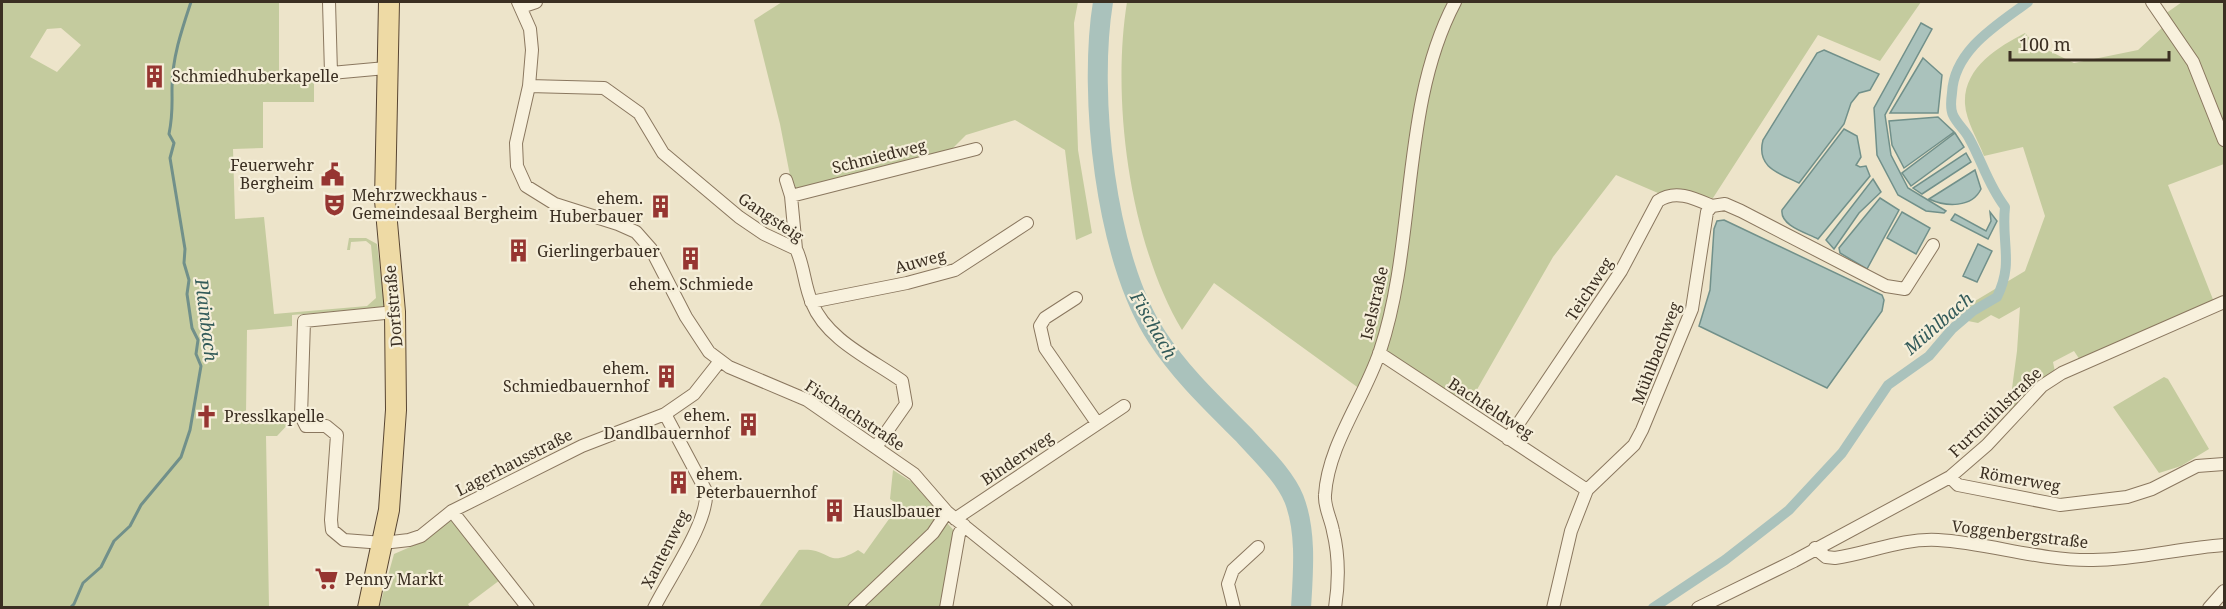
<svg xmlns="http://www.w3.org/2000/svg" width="2226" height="609" font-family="'Noto Serif',serif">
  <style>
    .green { fill: #c4cb9e; fill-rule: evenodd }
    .water { fill: #aac2bc; stroke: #71908a; stroke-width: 1.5 }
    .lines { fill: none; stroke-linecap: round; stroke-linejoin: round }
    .stream { stroke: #71908a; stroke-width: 3 }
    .canal { stroke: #aac2bc; stroke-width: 10 }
    .river { stroke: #aac2bc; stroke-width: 20 }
    .street-casing { stroke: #8a775f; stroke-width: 14 }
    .primary-casing { stroke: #584532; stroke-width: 22 }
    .street { stroke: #f8f1dd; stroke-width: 12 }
    .primary { stroke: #eedaa5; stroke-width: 20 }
    .labels { text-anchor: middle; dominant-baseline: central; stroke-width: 4.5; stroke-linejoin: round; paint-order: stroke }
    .poi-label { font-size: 16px; fill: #3b2f22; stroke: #f5eed9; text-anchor: start }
    .street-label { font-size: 16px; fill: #3b2f22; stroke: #f5eed9 }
    .water-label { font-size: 18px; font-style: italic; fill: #325a59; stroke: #f5eed9 }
  </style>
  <rect width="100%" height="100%" fill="#ede4ca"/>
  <path class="green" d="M2 2H279V81L314 80V102H263V148L233 149 235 219 264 217 274 314 367 306 376 298 371 245 366 241 351 242 350 250H347L349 238H366L377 244 385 307 292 315V326L247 330 246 415 292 413V420L277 436H266L269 607H2ZM61 28 81 45 57 72 30 57 47 29Z
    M782 2H1078L1074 23 1078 150 1092 233 1076 240 1065 150 1015 120 966 135 948 153 793 191 780 124 754 20Z
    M1127 2H1921L1880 61 1818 35 1713 198C1695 197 1675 186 1658 193L1616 175 1553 257 1467 407 1377 346 1360 389 1214 283 1182 330C1130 243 1111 101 1127 2Z
    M2182 2H2224V164L2168 185 2214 302 2080 360 2074 351 2053 362 2055 372 2035 385 2009 411 2017 351 2020 307 1999 319 1991 315 1978 323 1968 321 1960 310 2025 271 2045 216 2023 147 1984 156C1978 140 1966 121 1965 104 1963 68 1998 47 2025 33L2035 44 2074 63 2138 50 2163 27 2165 14Z
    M2164 377 2168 379 2209 449 2181 466 2159 473 2113 407Z
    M893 470 912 482 955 532 942 607 758 608 799 550C832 547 825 570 858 550L864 554 899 505 890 499Z
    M452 519 500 580 468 604 470 607 379 608 394 554 424 541Z"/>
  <path class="water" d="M1921 23 1932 29 1885 115 1891 155 1908 188 1946 211 1944 213 1926 211 1898 195 1877 155 1874 108Z
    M1824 50 1879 74 1870 90 1859 93 1851 103 1844 124 1799 183C1778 173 1756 167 1763 140L1817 53Z
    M1923 58 1942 75 1938 113H1890Z
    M1938 117 1954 132 1904 168 1892 145 1889 121Z
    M1844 129 1857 136 1861 157 1856 165 1860 167 1866 166 1870 176 1818 239C1807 233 1780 226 1782 210Z
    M1955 133 1964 147 1911 186 1902 173Z
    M1966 153 1971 162 1922 194 1913 188Z
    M1975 170 1981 189C1972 208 1946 207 1929 199Z
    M1873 179 1881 192 1859 213 1834 249 1826 240Z
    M1880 198 1899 210 1867 269 1840 253 1839 248Z
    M1902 212 1930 228 1916 254 1887 238Z
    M1990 212 1997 221 1988 239 1951 220 1955 214 1986 231 1991 221Z
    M1724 220 1882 295 1884 300 1882 311 1827 388 1699 326 1710 290 1714 229 1717 221Z
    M1978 244 1992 251 1977 282 1963 276Z"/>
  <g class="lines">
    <path class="stream" d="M70 608 74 604 83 583 101 567 114 541 130 526 141 505 181 457 190 430 201 366 196 354 198 340 192 328 187 294 189 280 184 263 185 249 170 158 174 143 169 134C173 115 172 106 172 88 172 58 182 29 191 2"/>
    <path class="canal" d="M1653 608 1725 560 1789 510 1842 453 1888 385 1929 356 1952 329 1973 311 1997 297C2014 263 2001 243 2005 207 1988 185 1982 161 1969 138 1965 130 1957 124 1953 115 1950 109 1951 100 1952 93 1954 50 1997 25 2028 2"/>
    <path class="river" d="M1103 2C1088 94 1105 258 1157 337 1181 374 1213 404 1244 435 1261 454 1284 475 1294 499 1307 532 1303 574 1301 608"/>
    <defs>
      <path id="street" d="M329 2 331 73 386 68
        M518 2 530 29 532 50 529 86 516 143 517 166 526 186 555 204 618 224 636 232 651 249 686 317 709 352 729 367 807 400 914 474 947 512 1066 608
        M2152 2 2193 62 2224 140
        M521 7 536 2
        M529 86 604 88 639 113 663 153 739 217 764 234 796 249C804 265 804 285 812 303 827 340 871 359 902 381L906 404 876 447
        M786 180 791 196 796 249
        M791 196 976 149
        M1076 298 1045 318 1040 326 1045 348 1097 423
        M811 302 907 283 955 270 1027 223
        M395 312 304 321 301 416 306 426H326L337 435 331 520 332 530 344 540 383 543 409 540 421 536 452 511 582 446 665 414
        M1379 353 1587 490
        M1508 439 1621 271 1658 201C1675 189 1694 198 1712 206
        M1950 477 1958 485 2060 505 2127 497 2152 489 2197 466 2224 464
        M452 511 528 608
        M955 519 1124 406
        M1815 548 1826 557 1835 558C1870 553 1901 538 1938 540 1990 543 2040 561 2093 560 2137 560 2180 548 2224 545
        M654 608C668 579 709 522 706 491L665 414 694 394 720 361
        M854 608 933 533 947 512
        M946 608 959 534 964 525
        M1234 608 1228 584 1233 570 1258 547
        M1335 608C1339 582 1339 555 1333 531 1331 519 1324 507 1325 495 1328 445 1364 399 1380 351 1417 240 1400 106 1455 2
        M1553 608 1571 531 1587 490 1634 445 1642 430 1692 309 1707 212 1712 206 1725 204 1741 211 1886 286 1905 289 1933 245
        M1698 608 1794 561 1950 477 1987 445 2042 386 2062 373 2224 302
        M2209 608 2224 591"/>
      <path id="primary" d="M368 608 389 510 396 410 395 312 385 200 389 2"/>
    </defs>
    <use href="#street" class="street-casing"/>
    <use href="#primary" class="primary-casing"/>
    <use href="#street" class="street"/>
    <use href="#primary" class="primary"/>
  </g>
  <defs>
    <symbol id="building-bare" viewBox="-9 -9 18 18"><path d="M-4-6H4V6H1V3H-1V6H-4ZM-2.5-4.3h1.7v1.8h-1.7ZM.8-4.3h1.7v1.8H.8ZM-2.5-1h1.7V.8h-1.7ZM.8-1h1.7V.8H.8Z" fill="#963531" stroke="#f5eed9" stroke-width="2.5" paint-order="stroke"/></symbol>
    <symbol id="civic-bare" viewBox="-9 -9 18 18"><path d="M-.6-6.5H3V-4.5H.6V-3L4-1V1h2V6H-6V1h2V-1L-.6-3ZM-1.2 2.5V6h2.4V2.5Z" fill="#963531" stroke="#f5eed9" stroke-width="2.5" paint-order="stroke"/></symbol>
    <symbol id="theatre-bare" viewBox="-9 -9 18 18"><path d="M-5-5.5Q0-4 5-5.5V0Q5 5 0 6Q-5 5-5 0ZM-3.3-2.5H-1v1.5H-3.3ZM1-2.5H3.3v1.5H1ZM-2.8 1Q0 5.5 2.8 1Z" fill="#963531" stroke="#f5eed9" stroke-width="2.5" paint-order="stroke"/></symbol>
    <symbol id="church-bare" viewBox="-9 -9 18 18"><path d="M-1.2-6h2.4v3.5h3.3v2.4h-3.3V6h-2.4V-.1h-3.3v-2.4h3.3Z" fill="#963531" stroke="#f5eed9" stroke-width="2.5" paint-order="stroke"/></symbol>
    <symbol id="supermarket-bare" viewBox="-9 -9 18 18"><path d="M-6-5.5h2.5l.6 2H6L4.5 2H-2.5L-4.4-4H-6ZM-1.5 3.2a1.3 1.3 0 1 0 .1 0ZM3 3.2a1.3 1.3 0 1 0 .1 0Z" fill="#963531" stroke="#f5eed9" stroke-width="2.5" paint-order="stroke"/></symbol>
  </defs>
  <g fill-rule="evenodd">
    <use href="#building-bare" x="138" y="60" width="33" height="33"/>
    <use href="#civic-bare" x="316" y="158" width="33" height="33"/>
    <use href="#theatre-bare" x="318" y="188" width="33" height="33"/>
    <use href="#building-bare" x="644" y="190" width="33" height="33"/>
    <use href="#building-bare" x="502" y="234" width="33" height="33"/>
    <use href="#building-bare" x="674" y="242" width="33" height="33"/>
    <use href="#building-bare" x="650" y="360" width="33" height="33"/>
    <use href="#church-bare" x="190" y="400" width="33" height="33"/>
    <use href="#building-bare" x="732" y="408" width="33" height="33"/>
    <use href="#building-bare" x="662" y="466" width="33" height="33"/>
    <use href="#building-bare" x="818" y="494" width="33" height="33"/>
    <use href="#supermarket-bare" x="310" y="562" width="33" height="33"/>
  </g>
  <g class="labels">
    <g class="poi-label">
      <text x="172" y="76">Schmiedhuberkapelle</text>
      <text x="314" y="165" text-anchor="end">Feuerwehr<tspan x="314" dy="18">Bergheim</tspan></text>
      <text x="352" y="195">Mehrzweckhaus -<tspan x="352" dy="18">Gemeindesaal Bergheim</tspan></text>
      <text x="643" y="198" text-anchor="end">ehem.<tspan x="643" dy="18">Huberbauer</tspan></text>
      <text x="537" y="251">Gierlingerbauer</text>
      <text x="691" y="284" text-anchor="middle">ehem. Schmiede</text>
      <text x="649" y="368" text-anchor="end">ehem.<tspan x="649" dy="18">Schmiedbauernhof</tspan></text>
      <text x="730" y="415" text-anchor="end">ehem.<tspan x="730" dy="18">Dandlbauernhof</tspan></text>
      <text x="224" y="416">Presslkapelle</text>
      <text x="696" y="474">ehem.<tspan x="696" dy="18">Peterbauernhof</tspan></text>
      <text x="853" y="511">Hauslbauer</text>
      <text x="345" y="579">Penny Markt</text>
    </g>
    <g class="street-label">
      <text transform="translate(879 156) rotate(-14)">Schmiedweg</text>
      <text transform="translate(771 217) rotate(34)">Gangsteig</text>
      <text transform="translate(920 261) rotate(-15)">Auweg</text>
      <text transform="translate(1589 289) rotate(-57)">Teichweg</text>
      <text transform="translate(1374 303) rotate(-77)">Iselstraße</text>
      <text transform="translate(393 306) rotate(-95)">Dorfstraße</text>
      <text transform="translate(1656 353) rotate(-69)">Mühlbachweg</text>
      <text transform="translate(1491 408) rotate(33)">Bachfeldweg</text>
      <text transform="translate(1995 412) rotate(-44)">Furtmühlstraße</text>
      <text transform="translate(855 415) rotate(33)">Fischachstraße</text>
      <text transform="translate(1017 458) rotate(-34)">Binderweg</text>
      <text transform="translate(514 462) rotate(-27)">Lagerhausstraße</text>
      <text transform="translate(2020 479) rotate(10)">Römerweg</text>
      <text transform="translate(2020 534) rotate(7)">Voggenbergstraße</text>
      <text transform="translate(665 549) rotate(-63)">Xantenweg</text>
    </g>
    <g class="water-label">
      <text transform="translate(207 320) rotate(83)">Plainbach</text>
      <text transform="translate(1938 323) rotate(-41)">Mühlbach</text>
      <text transform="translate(1154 325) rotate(60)">Fischach</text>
    </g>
  </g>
  <rect width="2226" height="609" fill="none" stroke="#3b2f22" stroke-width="6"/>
  <path d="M2010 51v9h159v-9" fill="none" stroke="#3b2f22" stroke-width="3"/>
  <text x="2019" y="51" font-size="18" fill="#3b2f22" stroke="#f5eed9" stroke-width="4.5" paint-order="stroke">100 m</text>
</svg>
